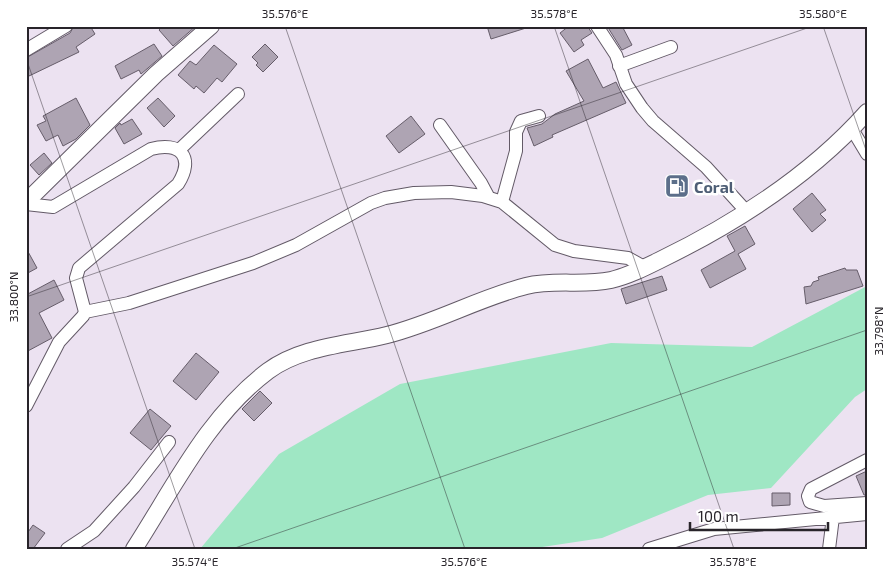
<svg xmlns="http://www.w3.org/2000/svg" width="893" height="575" font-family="'Exo 2',sans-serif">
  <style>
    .green { fill: #9fe7c4 }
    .building { fill: #aea4b3; stroke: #665d6a }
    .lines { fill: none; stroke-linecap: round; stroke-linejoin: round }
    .minor-casing { stroke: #635a67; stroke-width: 14 }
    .major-casing { stroke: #635a67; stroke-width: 18 }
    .minor { stroke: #fff; stroke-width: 12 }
    .major { stroke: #fff; stroke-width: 16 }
    .ticks { fill: none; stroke: #28242a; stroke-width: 1; stroke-opacity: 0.45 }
    .labels { text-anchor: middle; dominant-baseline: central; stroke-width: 5; stroke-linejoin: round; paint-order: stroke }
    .service-label { font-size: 16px; font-weight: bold; fill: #4e5e75; stroke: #fff; text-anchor: start }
    .neatline { fill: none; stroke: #28242a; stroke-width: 2 }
    .ticks-label { font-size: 12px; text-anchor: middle; fill: #28242a }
  </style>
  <rect width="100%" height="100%" fill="#ece2f1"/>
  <path class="green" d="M867 286V389L855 397 771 488 708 495 602 538 529 549H200L279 454 400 384 611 343 752 347Z"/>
  <path class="building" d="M74 26H90L95 34 76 47 79 52 29 76 26 70V58L70 33Z
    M163 26H196L173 46 159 30Z
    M487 26H525L526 28 491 39Z
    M569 26H587L592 33 581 40 584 45 574 52 560 33Z
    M607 26H622L632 45 622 50Z
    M154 44 162 56 141 74 139 70 121 79 115 66Z
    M265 44 278 57 263 72 256 65 258 63 252 57Z
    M214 45 237 64 222 82 217 78 204 93 196 86 194 89 178 75 190 61 196 65Z
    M588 59 603 88 616 82 626 103 552 135 553 137 534 146 527 128 542 124 555 114 584 101 566 71Z
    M76 98 90 125 76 139 63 146 58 135 46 141 37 125 46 121 43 116Z
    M158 98 175 116 164 127 147 108Z
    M411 116 425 134 399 153 386 136Z
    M132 119 142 134 124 144 115 128 120 123 121 125Z
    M44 153 52 163 39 175 30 165Z
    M812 193 826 210 820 214 826 220 812 232 793 209Z
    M745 226 755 244 738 254 746 269 710 288 701 270 735 251 727 236Z
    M26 248 37 268 26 274Z
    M845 268 846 270H857L863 286 806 304 804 287 811 286 813 282 819 280 818 277Z
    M662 276 667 290 626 304 621 289Z
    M54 280 64 300 39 313 52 338 26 352V295Z
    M196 353 219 372 196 400 173 381Z
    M260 391 272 403 254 421 242 409Z
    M150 409 171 426 151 450 130 433Z
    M867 471V495H864L856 476Z
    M772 493H790V505L772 506Z
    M33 525 45 533 33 549H26V535Z"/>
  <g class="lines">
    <defs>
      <path id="minor" d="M597 26 616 55 626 84 642 108 653 121 706 167 747 212
        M26 50 66 26
        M619 66 671 47
        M440 125 481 183 489 198
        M852 129 867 154
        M179 150 238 94
        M502 202 516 151V132L521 121 539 116
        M26 204 53 207 151 149C180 141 195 157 178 184L79 268 76 278 85 312 83 316 59 342 26 406
        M85 312 129 303 253 263 296 245 371 203 385 198 414 193 451 192 483 196 502 202 555 245 574 251 628 258 646 268
        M867 460 811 489 808 496 810 502 824 506 867 503
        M67 549 94 531 134 487 169 442
        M649 549 714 529 867 514
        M829 549 833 517"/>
      <path id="major" d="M26 202 156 74 211 26
        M134 549C174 487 208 416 268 371 302 346 347 345 387 335 435 323 479 298 526 286 554 279 583 286 611 280 628 276 644 268 660 260 736 223 811 175 867 112"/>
    </defs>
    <use href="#minor" class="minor-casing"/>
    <use href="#major" class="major-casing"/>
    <use href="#minor" class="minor"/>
    <use href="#major" class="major"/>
  </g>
  <path class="ticks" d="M285 26 465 549M554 26 734 549M823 26 867 153M26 58 195 549M26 297 813 26M232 549 867 330"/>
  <defs>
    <symbol id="fuel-square" viewBox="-11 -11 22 22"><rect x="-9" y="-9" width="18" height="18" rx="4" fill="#5c6f8a" stroke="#fff"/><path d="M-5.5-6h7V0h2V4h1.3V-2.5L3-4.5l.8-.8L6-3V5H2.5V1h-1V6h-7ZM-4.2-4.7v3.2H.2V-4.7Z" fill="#fff"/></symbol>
  </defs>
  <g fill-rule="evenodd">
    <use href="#fuel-square" x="663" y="172" width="28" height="28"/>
  </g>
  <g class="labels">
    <g class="service-label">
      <text x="694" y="186">Coral</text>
    </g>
  </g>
  <rect width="893" height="575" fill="none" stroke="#ffffff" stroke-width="55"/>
  <path d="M690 522v8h138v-8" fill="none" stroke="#28242a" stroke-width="2.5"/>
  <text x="698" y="522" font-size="15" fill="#28242a" stroke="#ffffff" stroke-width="4" paint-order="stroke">100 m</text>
  <rect x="28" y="28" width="838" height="520" class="neatline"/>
  <g class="ticks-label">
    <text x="285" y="18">35.576°E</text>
    <text x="554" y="18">35.578°E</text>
    <text x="823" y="18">35.580°E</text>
    <text transform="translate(14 297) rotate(-90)" y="4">33.800°N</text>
    <text transform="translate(879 331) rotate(-90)" y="4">33.798°N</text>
    <text x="195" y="566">35.574°E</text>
    <text x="464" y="566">35.576°E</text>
    <text x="733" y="566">35.578°E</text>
  </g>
</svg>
